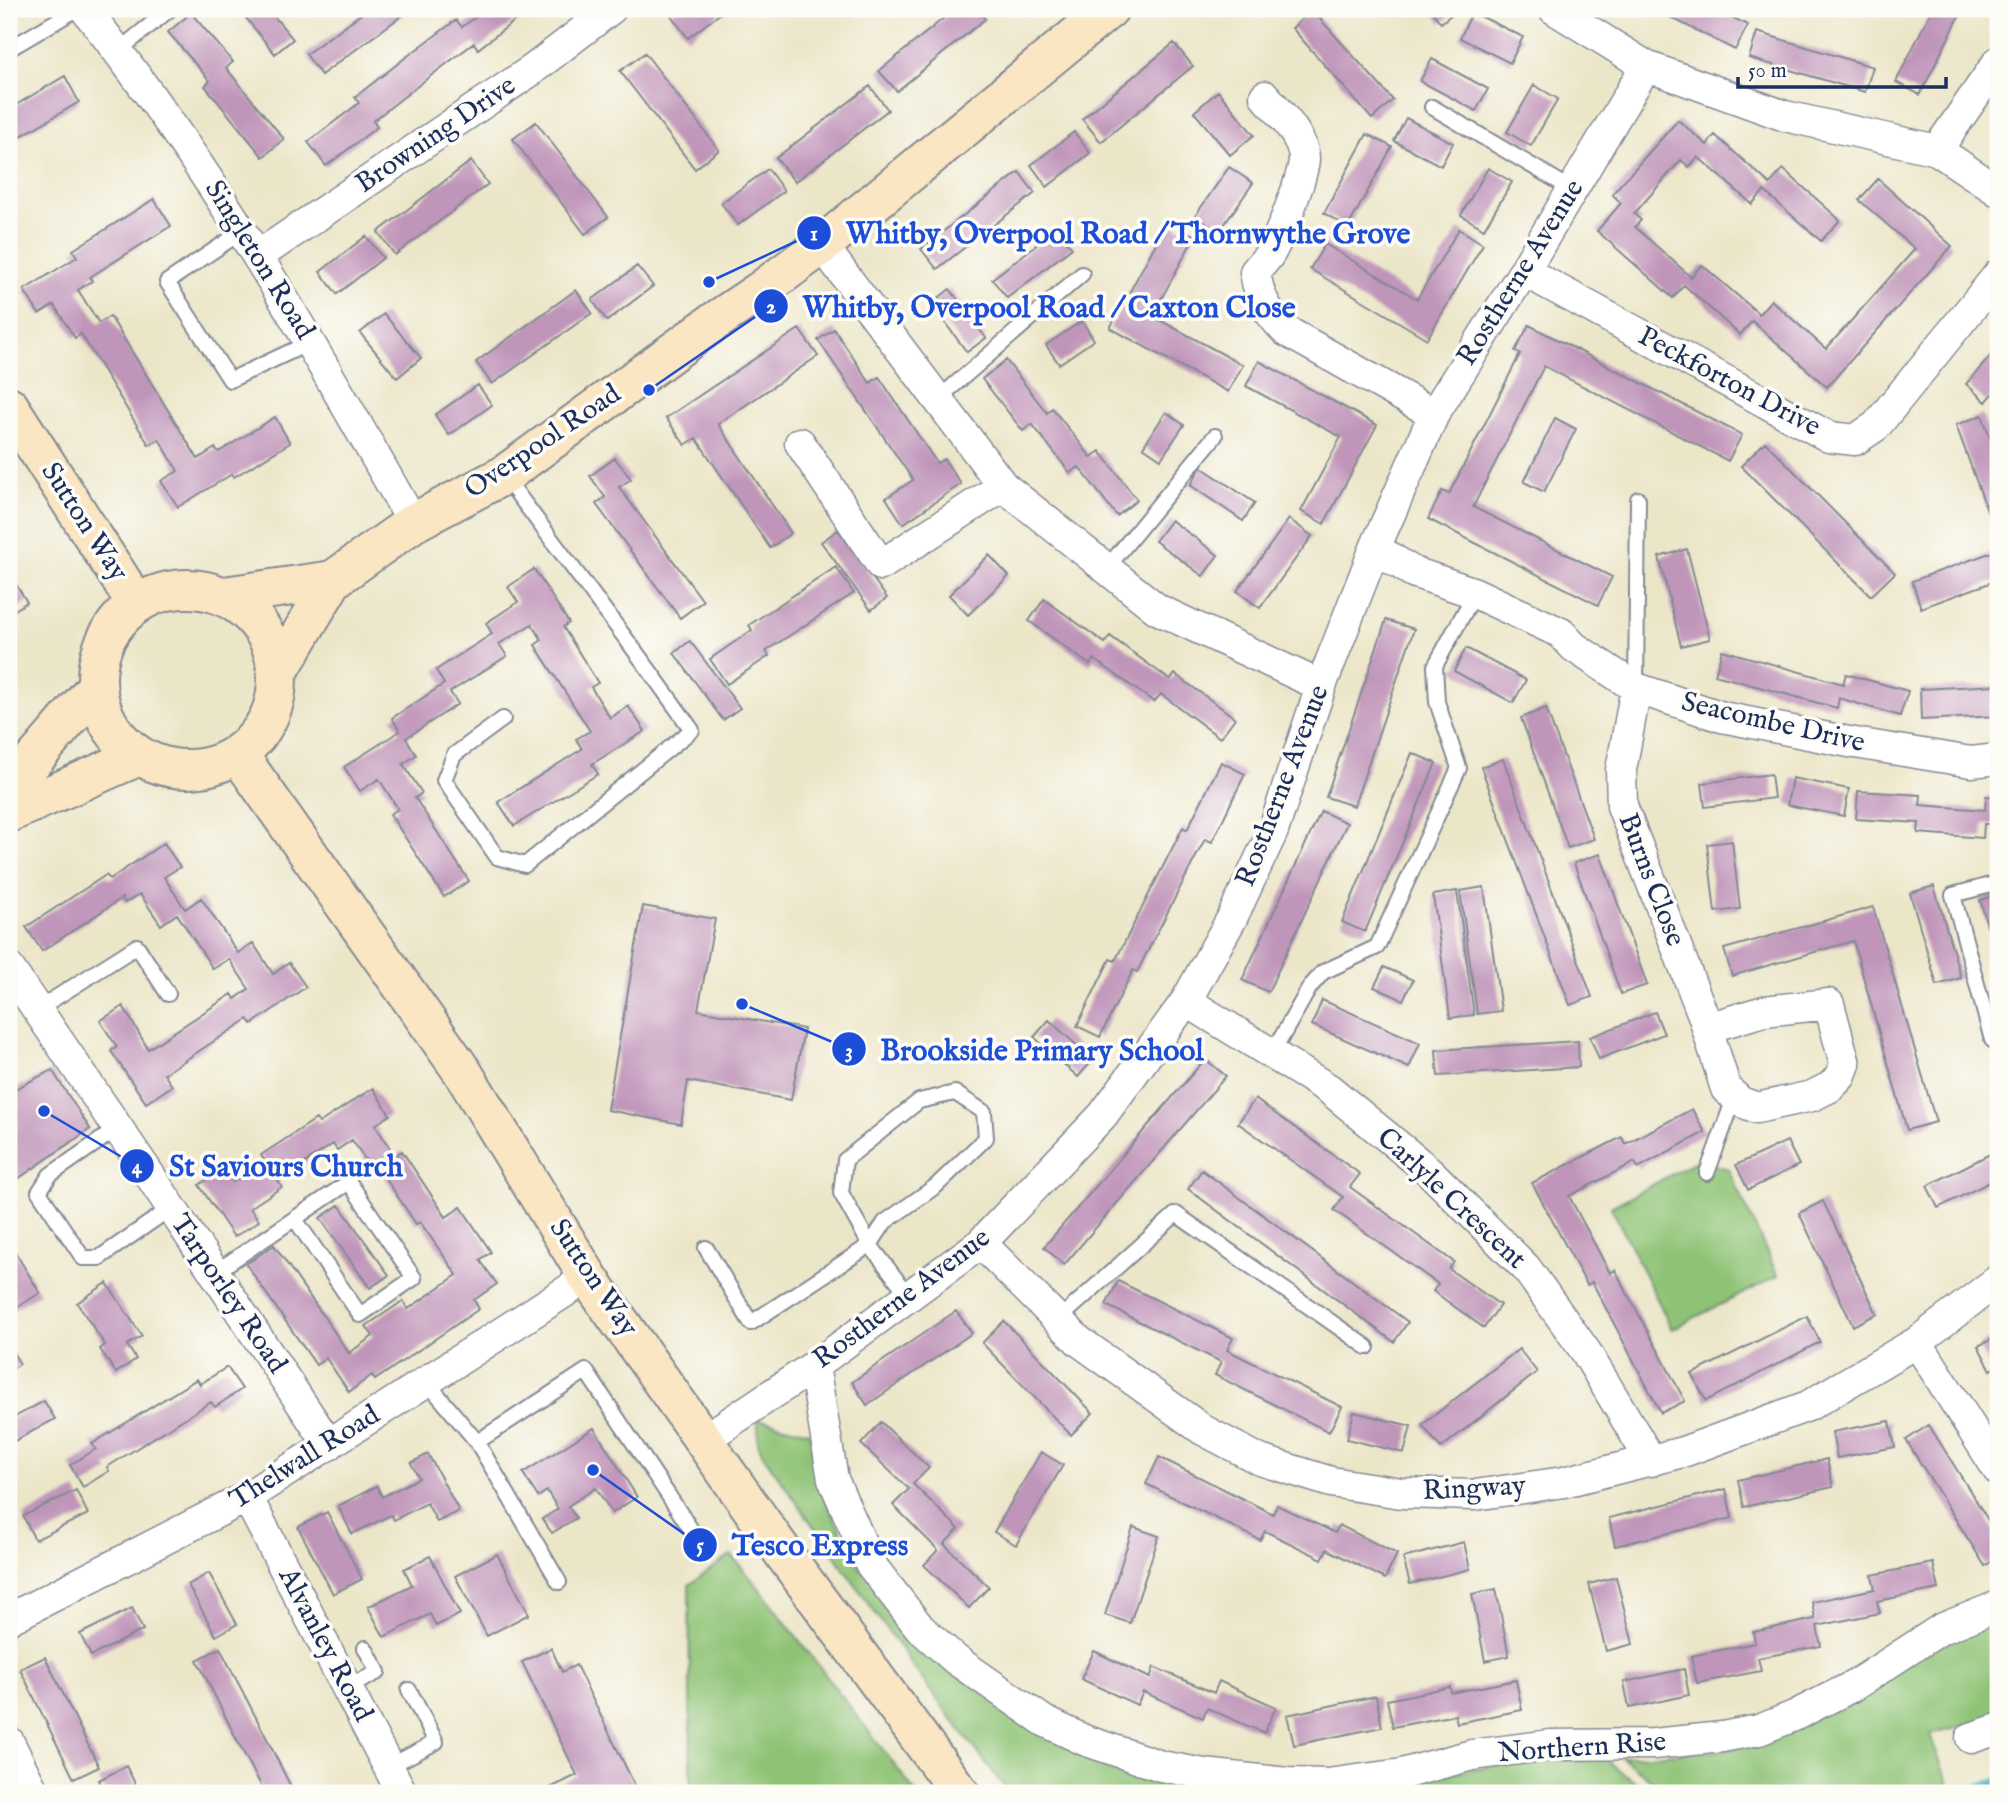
<svg xmlns="http://www.w3.org/2000/svg" width="2007" height="1802" font-family="'IM FELL English',serif">
  <style>
    .green { fill: #8ec375; stroke: #54796a; stroke-width: 2 }
    .lines { fill: none; stroke-linecap: round; stroke-linejoin: round }
    .stream { stroke: #3dadb9; stroke-width: 9 }
    .building { fill: #c095ba }
    .lane-casing { stroke: #848a94; stroke-width: 18 }
    .street-casing { stroke: #848a94; stroke-width: 33 }
    .secondary-casing { stroke: #848a94; stroke-width: 42 }
    .lane { stroke: #fff; stroke-width: 14 }
    .street { stroke: #fff; stroke-width: 30 }
    .secondary { stroke: #fbe6c3; stroke-width: 38 }
    .labels { text-anchor: middle; dominant-baseline: central; stroke-width: 7; stroke-linejoin: round; paint-order: stroke }
    .street-label { font-size: 28px; fill: #1b2f5e; stroke: #fdfcf7 }
    .leader { fill: none; stroke: #1d4ed8; stroke-width: 2.5 }
    .callout-dot { fill: #1d4ed8; stroke: #fdfcf7; stroke-width: 2.5 }
    .mark-label { font-size: 21px; text-anchor: middle; font-weight: bold; fill: #fff }
    .callout-label { font-size: 30px; text-anchor: middle; font-weight: bold; fill: #1d4ed8; stroke: #fdfcf7; stroke-width: 7; stroke-linejoin: round; paint-order: stroke }
  </style>
  <rect width="100%" height="100%" fill="#fdfcf7"/>
  <filter id="ink" filterUnits="userSpaceOnUse"><feTurbulence type="fractalNoise" baseFrequency=".0143" numOctaves="2"/><feDisplacementMap in="SourceGraphic" scale="14" xChannelSelector="R" yChannelSelector="G"/><feConvolveMatrix kernelMatrix="1 2 1 2 8 2 1 2 1" color-interpolation-filters="sRGB"/></filter>
  <filter id="wash" filterUnits="userSpaceOnUse"><feTurbulence type="fractalNoise" baseFrequency=".00686" numOctaves="4" result="noise"/><feDisplacementMap in="SourceGraphic" scale="28" xChannelSelector="R" yChannelSelector="G"/><feGaussianBlur stdDeviation="1.57" result="paint"/><feColorMatrix in="noise" values="0 0 0 0 0 0 0 0 0 0 0 0 0 0 0 0 0 1.4 0 .05"/><feComposite in="paint" operator="in"/></filter>
  <g filter="url(#wash)">
    <rect width="100%" height="100%" fill="#ece6c9"/>
    <path class="green" d="M1698 1160 1728 1169 1778 1276 1672 1329 1611 1207Z
      M758 1419 809 1432 824 1497 858 1566 1037 1728 1324 1793H1009L932 1693 763 1455 758 1443Z
      M731 1555 759 1588 916 1793H691L689 1585Z
      M1998 1617V1717L1930 1735 1952 1793H1668L1621 1757 1729 1749 1920 1652Z
      M1603 1758 1649 1793H1345L1499 1764Z"/>
    <g class="lines">
      <path class="stream" d="M1966 1793 1998 1782"/>
    </g>
    <g id="blocks">
      <path class="building" d="M245 9H268L293 39 275 54 241 12Z
        M368 9H411L321 75 306 54Z
        M486 9H530L478 49 474 43 424 81 373 121 377 127 326 166 308 142 359 103 355 97 405 58 456 20 462 27Z
        M676 9H726L688 38 670 14Z
        M955 9H977L985 19 897 91 879 71Z
        M1430 9H1458L1441 23Z
        M1654 9H1715L1748 25 1735 50Z
        M1932 9H1963L1920 95 1896 82Z
        M1312 10 1393 100 1372 119 1292 28Z
        M1472 12 1523 37 1510 63 1460 38Z
        M191 13 233 62 226 68 284 139 263 157 205 86 210 81 168 32Z
        M1757 32 1873 67 1865 92 1749 58Z
        M1174 43 1193 66 1101 142 1082 119Z
        M645 53 719 150 695 169 620 71Z
        M1432 59 1488 89 1476 111 1420 81Z
        M65 76 79 102 9 143V109Z
        M1534 85 1558 99 1531 146 1507 132Z
        M870 86 888 110 795 182 776 158Z
        M1218 91 1254 135 1230 155 1194 112Z
        M1406 118 1453 143 1441 166 1394 141Z
        M1678 120 1707 145 1715 135 1770 184 1783 169 1840 220 1821 241 1764 191 1752 204 1698 157 1689 167 1681 160 1634 214 1641 220 1635 227 1691 277 1702 265 1759 314 1771 300 1826 349 1915 249 1859 200 1878 179 1952 246 1827 387 1752 321 1740 335 1684 285 1673 298 1597 231 1621 203 1612 194Z
        M536 122 608 217 585 234 513 139Z
        M1074 132 1090 153 1047 187 1031 165Z
        M1367 134 1392 147 1348 227 1324 213Z
        M471 161 488 184 395 255 378 232Z
        M1229 167 1253 183 1219 232 1195 216Z
        M1488 168 1512 182 1484 229 1461 215Z
        M768 169 784 191 738 225 721 203Z
        M1019 172 1035 193 937 269 921 249Z
        M154 199 171 226 90 277 92 281 78 290 99 323 110 316 198 459 215 448 219 452 275 417 290 443 234 477 232 474 178 507 161 481 178 471 159 439 149 445 81 334 75 338 54 305 39 314 24 290 77 257 73 250Z
        M1168 221 1195 236 1152 316 1243 365 1228 392 1110 328Z
        M1057 229 1072 248 1007 298 992 279Z
        M1459 229 1483 244 1427 339 1310 269 1325 244 1417 299Z
        M366 236 383 258 337 294 320 272Z
        M637 266 653 286 607 321 592 300Z
        M950 289 986 338 967 352 931 304Z
        M576 290 592 313 492 384 476 362Z
        M384 314 421 358 397 378 360 333Z
        M1082 321 1094 340 1059 364 1046 345Z
        M1529 325 1742 435 1728 461 1544 366 1473 507 1612 577 1598 605 1428 519 1442 491 1449 494 1470 453 1520 354 1515 351Z
        M799 329 818 356 718 424 791 533 770 548 696 438 685 445 666 418Z
        M834 329 870 383 879 377 937 463 944 459 961 484 903 524 886 498 913 480 818 340Z
        M1998 348V388L1986 402 1966 384Z
        M1006 360 1047 413 1052 408 1091 457 1100 451 1137 500 1117 516 1079 467 1070 473 1032 424 1023 431 982 379Z
        M1259 361 1377 425 1324 524 1301 511 1341 437 1246 386Z
        M478 385 492 405 449 435 435 415Z
        M1166 412 1184 425 1161 459 1143 447Z
        M1982 415 1998 460V540L1956 425Z
        M1555 418 1576 429 1544 492 1524 482Z
        M1765 442 1895 573 1871 596 1741 466Z
        M615 458 631 479 619 487 703 601 680 618 596 504 605 497 590 476Z
        M1201 467 1255 503 1243 521 1190 485Z
        M1289 519 1312 536 1260 608 1237 591Z
        M1171 520 1218 555 1203 576 1155 541Z
        M838 530 887 598 871 610 821 542Z
        M1687 549 1710 639 1681 646 1659 557Z
        M1998 550V580L1921 608 1912 581Z
        M989 555 1009 576 968 615 949 595Z
        M836 567 854 593 766 651 769 656 727 684 710 659 752 630 749 625Z
        M534 569 569 623 563 627 598 683 591 687 610 718 628 706 645 731 592 764 598 774 514 826 498 802 582 749 576 739 590 731 535 645 542 640 532 624 499 644 507 656 450 692 458 704 406 738 416 755 403 764 422 793 415 798 469 881 444 897 390 814 398 809 379 779 360 791 344 767 400 731 392 718 444 684 436 670 492 634 486 623 518 602 508 587Z
        M12 578 27 602 9 614V580Z
        M1044 599 1105 643 1110 636 1170 680 1175 674 1235 718 1220 738 1161 694 1154 702 1094 659 1090 665 1029 621Z
        M1386 620 1414 629 1354 806 1326 797Z
        M690 641 740 708 723 720 674 653Z
        M1466 648 1526 680 1513 703 1454 671Z
        M1722 650 1843 684 1846 674 1908 691 1900 716 1839 698 1837 708 1715 675Z
        M1998 685V716L1921 720 1920 689Z
        M1546 708 1594 839 1568 848 1521 718Z
        M1412 753 1436 763 1365 932 1342 922Z
        M1503 759 1592 997 1570 1005 1481 767Z
        M1221 762 1245 774 1212 842 1205 839 1137 972 1133 970 1100 1037 1077 1026 1110 959 1115 961 1183 827 1187 830Z
        M1771 774 1774 798 1705 807 1702 783Z
        M1792 778 1849 789 1844 816 1787 805Z
        M1858 791 1921 795 1920 805 1985 810 1986 796 1998 797V824H1984L1983 838 1918 833 1919 823 1856 819Z
        M1321 811 1347 823 1268 992 1242 980Z
        M1732 841 1740 909 1715 912 1707 844Z
        M164 843 180 867 164 877 185 909 201 898 238 953 253 943 273 974 289 963 306 987 252 1024 248 1019 164 1074 172 1086 146 1103 111 1051 117 1047 100 1021 123 1006 148 1049 232 994 235 999 249 989 229 959 213 969 177 914 161 925 140 894 125 903 122 898 42 951 26 927 106 875 110 879Z
        M1600 854 1647 985 1621 994 1574 863Z
        M1934 886 1961 978 1937 985 1910 893Z
        M1484 887 1501 1011 1477 1014 1460 891Z
        M1457 891 1474 1015 1450 1018 1433 895Z
        M1998 894V960H1997L1980 900Z
        M643 906 715 919 698 1010 804 1029 791 1100 688 1081 681 1124 607 1110Z
        M1873 907 1936 1122 1907 1130 1853 941 1732 976 1724 949Z
        M1384 967 1413 980 1403 1000 1374 987Z
        M1322 1000 1420 1043 1409 1068 1312 1025Z
        M1655 1012 1664 1034 1599 1059 1590 1037Z
        M1049 1020 1093 1060 1078 1077 1034 1037Z
        M1578 1041 1579 1067 1438 1076 1436 1050Z
        M1205 1059 1226 1076 1064 1265 1044 1247Z
        M52 1070 90 1129 9 1185V1092Z
        M373 1088 390 1115 375 1125 395 1156 402 1151 446 1217 461 1207 491 1252 480 1260 497 1284 474 1300 479 1309 375 1380 372 1375 349 1392 326 1358 316 1365 246 1264 274 1245 349 1353 373 1336 366 1326 403 1301 408 1309 457 1275 420 1222 416 1224 378 1167 373 1171 352 1140 337 1150 333 1144 278 1181 282 1187 250 1208 259 1221 234 1237 199 1185 224 1168 233 1182 265 1162 261 1155 316 1119 319 1123Z
        M1255 1099 1360 1174 1350 1187 1454 1262 1449 1269 1500 1305 1484 1328 1433 1291 1438 1284 1334 1210 1343 1197 1238 1123Z
        M1692 1109 1705 1132 1638 1168 1635 1162 1569 1196 1610 1273 1615 1270 1685 1401 1661 1413 1592 1282 1587 1285 1532 1183 1622 1137 1625 1144Z
        M1787 1141 1799 1165 1748 1190 1736 1165Z
        M1998 1150V1178L1938 1208 1927 1186Z
        M1202 1170 1408 1322 1394 1342 1188 1189Z
        M1823 1201 1877 1314 1853 1326 1799 1213Z
        M339 1205 389 1275 370 1288 320 1218Z
        M9 1242 40 1293 9 1312Z
        M1118 1281 1233 1338 1227 1350 1342 1407 1329 1432 1215 1375 1221 1362 1106 1305Z
        M107 1283 142 1336 127 1345 136 1359 116 1373 100 1349 105 1345 77 1303Z
        M956 1311 972 1333 867 1405 852 1382Z
        M1807 1316 1820 1342 1706 1401 1692 1374Z
        M1004 1321 1093 1413 1071 1435 982 1343Z
        M1998 1336V1366L1991 1370 1978 1346Z
        M9 1347 20 1364 9 1371Z
        M1519 1349 1537 1372 1441 1448 1422 1425Z
        M227 1367 242 1389 215 1407 211 1402 107 1467 109 1471 83 1487 70 1465 96 1449 92 1444 197 1379 200 1384Z
        M44 1401 55 1419 9 1444V1420Z
        M1354 1412 1411 1426 1404 1453 1347 1439Z
        M1890 1421 1895 1447 1837 1458 1832 1432Z
        M881 1422 929 1468 913 1484 959 1529 944 1544 989 1587 969 1608 924 1565 938 1550 893 1505 909 1489 861 1444Z
        M1929 1425 1998 1536V1557L1985 1566 1906 1440Z
        M594 1428 637 1497 612 1513 596 1488 568 1506 576 1518 552 1533 542 1519 558 1509 547 1491 538 1497 523 1473Z
        M1041 1452 1063 1465 1016 1545 994 1532Z
        M428 1454 459 1511 437 1522 427 1503 394 1520 391 1515 352 1534 338 1506 377 1486 382 1497 419 1478 411 1463Z
        M1159 1457 1273 1514 1277 1505 1335 1533 1339 1525 1397 1554 1385 1579 1327 1549 1322 1559 1265 1531 1260 1540 1146 1484Z
        M1827 1459 1833 1487 1744 1507 1738 1480Z
        M1726 1489 1732 1518 1615 1546 1609 1518Z
        M76 1490 88 1514 35 1540 23 1516Z
        M327 1512 362 1579 333 1594 298 1527Z
        M1133 1527 1159 1536 1130 1623 1105 1615Z
        M1464 1542 1470 1569 1410 1584 1403 1558Z
        M497 1554 529 1614 487 1636 455 1576Z
        M430 1556 460 1614 436 1626 430 1614 384 1637 368 1607 412 1585 404 1569Z
        M1933 1563 1939 1589 1877 1601 1880 1613 1817 1626 1821 1646 1758 1658 1761 1671 1697 1683 1691 1656 1755 1643 1753 1632 1815 1619 1812 1602 1875 1589 1872 1575Z
        M209 1573 237 1624 216 1636 188 1585Z
        M1616 1577 1633 1644 1606 1651 1589 1584Z
        M1496 1589 1509 1656 1485 1661 1472 1594Z
        M132 1608 143 1630 91 1656 80 1634Z
        M220 1648 262 1729 294 1793H265L238 1742 197 1660Z
        M551 1648 562 1672 576 1665 638 1792 540 1793 577 1775 522 1662Z
        M1094 1651 1150 1678 1154 1667 1214 1693 1219 1681 1276 1707 1264 1733 1207 1708 1203 1718 1143 1692 1137 1705 1081 1679Z
        M45 1657 99 1767 74 1779 20 1669Z
        M1684 1669 1689 1695 1629 1708 1624 1682Z
        M1516 1680 1522 1710 1457 1723 1455 1715 1393 1727 1387 1700 1450 1687 1451 1693Z
        M1376 1696 1382 1727 1294 1745 1287 1715Z
        M126 1766 140 1793H106L99 1780Z"/>
    </g>
  </g>
  <g filter="url(#ink)">
    <use href="#blocks" fill-opacity="0" stroke="#848a94" stroke-width="2"/>
    <g class="lines">
      <defs>
        <path id="lane" d="M9 49 77 9
          M118 51 170 9
          M1432 107 1573 190
          M241 232 167 282 230 380 311 342
          M938 399 1082 274
          M1106 569 1215 436
          M1636 688 1638 499
          M503 719 454 755 444 780 497 857 525 865 692 730 644 663 504 476
          M38 1009 137 946 168 994
          M1992 1040 1953 895 1998 883
          M1272 1054 1310 987 1323 972 1377 947 1459 768 1437 702 1435 666 1475 593
          M118 1128 50 1175 39 1192 83 1258H99L171 1208
          M1707 1173 1735 1096
          M706 1248 751 1323 870 1245 885 1222 936 1186 986 1138 984 1112 955 1093 919 1101 845 1160 841 1193 870 1245 909 1296
          M214 1273 349 1182 414 1278 360 1315 295 1219
          M1058 1320 1176 1214 1367 1347
          M427 1382 477 1442 586 1371 698 1540
          M477 1442 559 1582
          M347 1688 378 1672 365 1648
          M388 1767 436 1742 409 1690"/>
        <path id="street" d="M85 9C212 169 313 345 413 523
          M1554 9 1646 66 1785 116 1937 150 1998 191
          M1265 96C1278 111 1304 137 1304 159 1303 178 1279 239 1269 255 1265 261 1259 266 1255 272 1259 298 1267 312 1286 331L1434 414
          M1937 150 1998 62
          M822 245 1003 486 1157 609 1321 686
          M258 256 532 70 611 9
          M1524 271 1829 437 1855 440 1876 426 1998 275
          M800 443 881 565 1003 486
          M1375 548 1413 572 1475 593 1561 633 1574 647 1636 688 1722 717 1849 742 1971 762 1998 759
          M1636 688 1621 770 1622 806 1703 1015 1726 1089 1741 1102 1757 1108 1812 1096 1830 1087 1840 1077 1845 1064 1829 1004 1764 1011 1707 1028
          M9 968 147 1171 329 1445
          M1186 1001 1329 1089 1430 1172 1526 1268 1586 1352 1651 1461
          M981 1243 1079 1341 1203 1430 1260 1460 1331 1482 1401 1493 1475 1495 1564 1482 1683 1452 1808 1406 1917 1342 1998 1280
          M1917 1342 1998 1470
          M814 1366 833 1479 871 1565 920 1628 956 1660 1044 1721 1084 1740 1161 1766 1204 1774 1288 1783 1327 1784 1402 1774 1472 1755 1551 1745 1653 1744 1722 1737 1759 1730 1794 1716 1855 1685 1941 1629 1998 1606
          M705 1439 814 1366 981 1243 1103 1115 1186 1001 1232 918 1273 831 1321 686 1375 548 1434 414 1524 271 1646 66
          M247 1497 402 1793
          M9 1619 247 1497 588 1277
          M1971 1738 1998 1729
          M9 1742 34 1793"/>
        <path id="secondary" d="M9 406 136 603
          M97 679a90 90 0 1 1 180 0a90 90 0 1 1-180 0Z
          M224 596 333 580
          M277 674 333 580 413 523 504 475 711 324 760 291 822 245 1109 9
          M238 754 462 1071 588 1277 784 1554 960 1793
          M9 789 96 687
          M9 813 139 756"/>
      </defs>
      <use href="#lane" class="lane-casing"/>
      <use href="#street" class="street-casing"/>
      <use href="#secondary" class="secondary-casing"/>
      <use href="#lane" class="lane"/>
      <use href="#street" class="street"/>
      <use href="#secondary" class="secondary"/>
    </g>
  </g>
  <g class="labels">
    <g class="street-label">
      <text transform="translate(436 135) rotate(-34)">Browning Drive</text>
      <text transform="translate(259 260) rotate(58)">Singleton Road</text>
      <text transform="translate(1521 273) rotate(-58)">Rostherne Avenue</text>
      <text transform="translate(1729 382) rotate(28)">Peckforton Drive</text>
      <text transform="translate(543 442) rotate(-34)">Overpool Road</text>
      <text transform="translate(84 522) rotate(57)">Sutton Way</text>
      <text transform="translate(1773 723) rotate(13)">Seacombe Drive</text>
      <text transform="translate(1283 786) rotate(-69)">Rostherne Avenue</text>
      <text transform="translate(1651 880) rotate(69)">Burns Close</text>
      <text transform="translate(1451 1199) rotate(43)">Carlyle Crescent</text>
      <text transform="translate(593 1278) rotate(56)">Sutton Way</text>
      <text transform="translate(228 1294) rotate(56)">Tarporley Road</text>
      <text transform="translate(902 1299) rotate(-37)">Rostherne Avenue</text>
      <text transform="translate(305 1458) rotate(-32)">Thelwall Road</text>
      <text transform="translate(1474 1489) rotate(-3)">Ringway</text>
      <text transform="translate(325 1645) rotate(62)">Alvanley Road</text>
      <text transform="translate(1582 1748) rotate(-4)">Northern Rise</text>
    </g>
  </g>
  <path class="leader" d="M709 282L814 233M649 390L771 306M742 1004L849 1049M44 1111L137 1166M593 1470L700 1545"/>
  <g class="callout-dot">
    <circle cx="709" cy="282" r="7"/>
    <circle cx="649" cy="390" r="7"/>
    <circle cx="742" cy="1004" r="7"/>
    <circle cx="44" cy="1111" r="7"/>
    <circle cx="593" cy="1470" r="7"/>
    <circle cx="814" cy="233" r="18"/>
    <circle cx="771" cy="306" r="18"/>
    <circle cx="849" cy="1049" r="18"/>
    <circle cx="137" cy="1166" r="18"/>
    <circle cx="700" cy="1545" r="18"/>
  </g>
  <g class="mark-label">
    <text x="814" y="240">1</text>
    <text x="771" y="313">2</text>
    <text x="849" y="1057">3</text>
    <text x="137" y="1173">4</text>
    <text x="700" y="1552">5</text>
  </g>
  <g class="callout-label">
    <text x="1128" y="243">Whitby, Overpool Road / Thornwythe Grove</text>
    <text x="1049" y="317">Whitby, Overpool Road / Caxton Close</text>
    <text x="1042" y="1060">Brookside Primary School</text>
    <text x="286" y="1176">St Saviours Church</text>
    <text x="820" y="1555">Tesco Express</text>
  </g>
  <rect width="2007" height="1802" fill="none" stroke="#fdfcf7" stroke-width="35"/>
  <path d="M1738 77v10h208v-10" fill="none" stroke="#1b2f5e" stroke-width="3.5"/>
  <text x="1748" y="77" font-size="21" fill="#1b2f5e" stroke="#fdfcf7" stroke-width="5" paint-order="stroke">50 m</text>
</svg>
